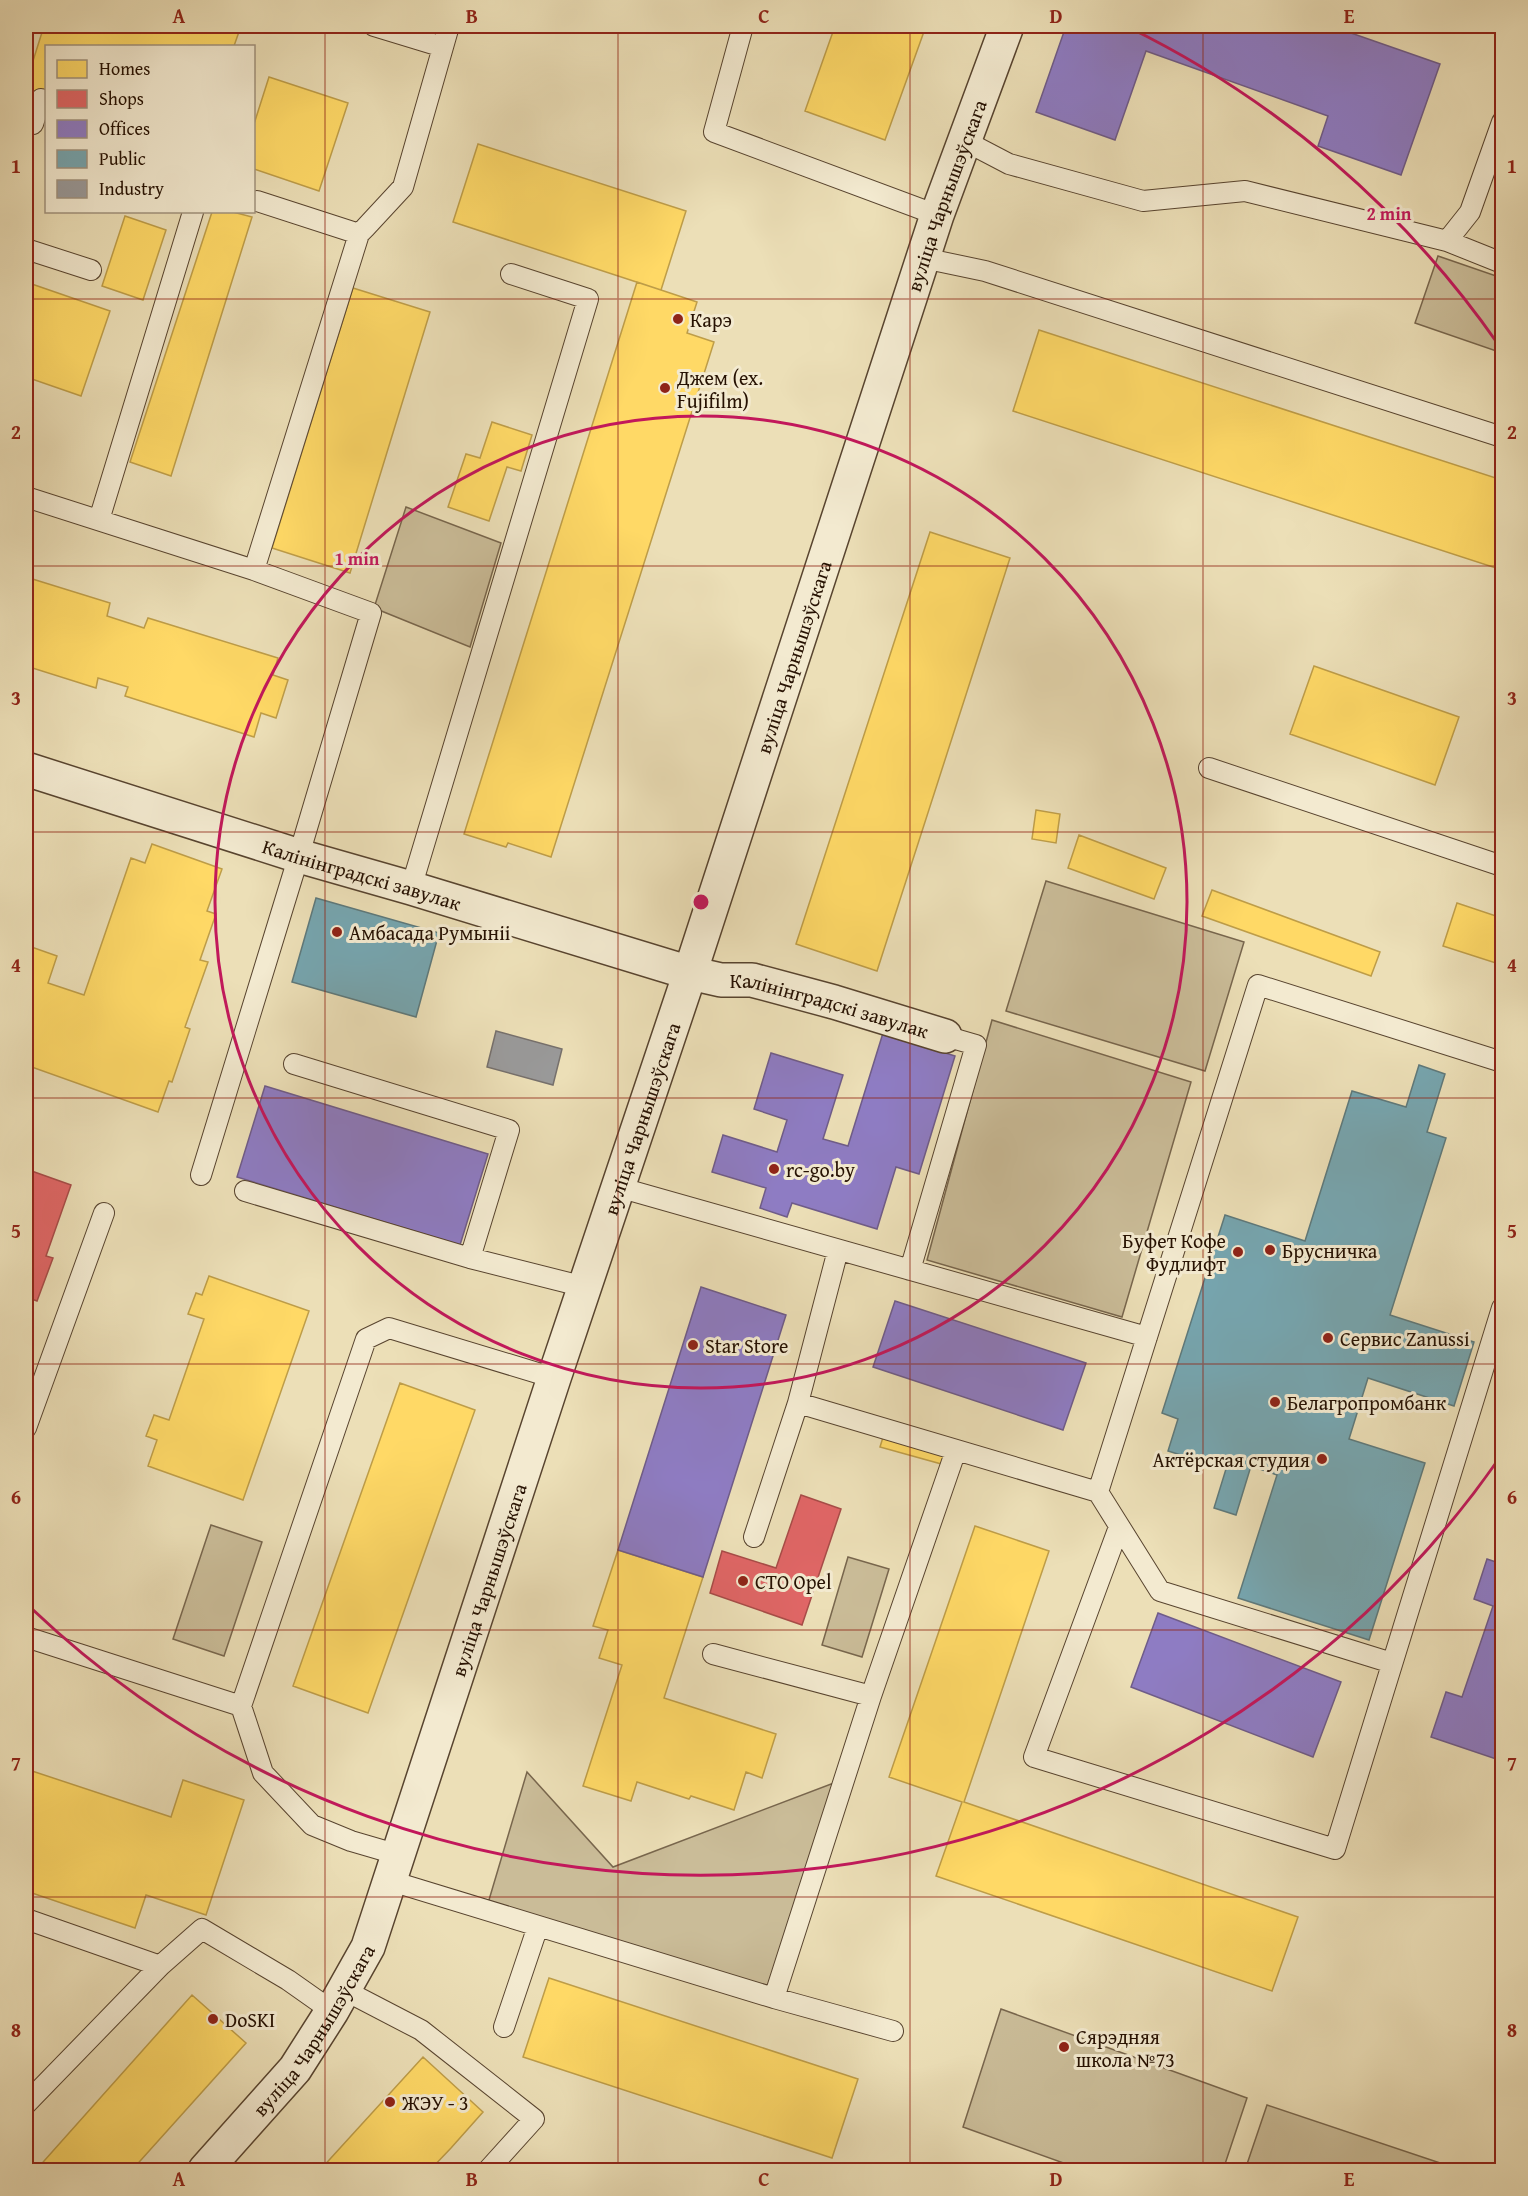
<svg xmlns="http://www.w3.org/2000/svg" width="1528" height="2196" font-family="'Gentium Book Plus',serif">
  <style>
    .green { fill: #cabc98; stroke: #78664d; stroke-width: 1.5 }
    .homes { fill: #ffd966; stroke: #be9d48; stroke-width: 1.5 }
    .shops { fill: #e06666; stroke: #a84c48; stroke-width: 1.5 }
    .offices { fill: #8e7cc3; stroke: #6f5c89; stroke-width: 1.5 }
    .public { fill: #76a5af; stroke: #5e797b; stroke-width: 1.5 }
    .industry { fill: #999; stroke: #76706c; stroke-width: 1.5 }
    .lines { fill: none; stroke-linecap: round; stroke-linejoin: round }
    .service-casing { stroke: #58442f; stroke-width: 22 }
    .minor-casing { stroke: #58442f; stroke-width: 36 }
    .tertiary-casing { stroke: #58442f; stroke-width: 36 }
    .service { stroke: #f3ead0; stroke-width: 20 }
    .minor { stroke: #f3ead0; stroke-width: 33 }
    .tertiary { stroke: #f3ead0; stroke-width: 33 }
    .grid { fill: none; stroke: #8f2418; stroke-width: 1.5; stroke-opacity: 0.55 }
    .ring { fill: none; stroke: #c2185b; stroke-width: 3 }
    .poi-dot { fill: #8f2418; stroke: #f3ead0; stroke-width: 2 }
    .labels { text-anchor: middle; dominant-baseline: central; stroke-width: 6; stroke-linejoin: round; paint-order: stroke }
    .street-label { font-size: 20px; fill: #261102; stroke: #f3ead0 }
    .poi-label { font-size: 20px; fill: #261102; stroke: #f3ead0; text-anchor: start }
    .centre { fill: #c2185b; stroke: #f3ead0; stroke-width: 3 }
    .ring-label { font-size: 18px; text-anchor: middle; font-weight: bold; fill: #c2185b; stroke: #f3ead0; stroke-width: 6; stroke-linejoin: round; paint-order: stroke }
    .neatline { fill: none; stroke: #8f2418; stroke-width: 2 }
    .grid-label { font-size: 20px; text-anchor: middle; font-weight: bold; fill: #8f2418 }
  </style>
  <rect width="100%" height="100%" fill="#ecdfb7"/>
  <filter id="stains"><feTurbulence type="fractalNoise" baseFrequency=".00333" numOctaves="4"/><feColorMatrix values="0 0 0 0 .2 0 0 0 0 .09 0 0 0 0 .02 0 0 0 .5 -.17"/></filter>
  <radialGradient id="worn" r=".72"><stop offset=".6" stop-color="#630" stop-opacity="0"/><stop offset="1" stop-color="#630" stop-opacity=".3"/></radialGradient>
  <path class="green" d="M1438 256 1502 278V353L1415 323Z
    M406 507 501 543 470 647 374 608Z
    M1046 881 1244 942 1205 1071 1006 1011Z
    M992 1020 1191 1082 1122 1317 927 1260Z
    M211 1525 262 1542 224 1656 173 1639Z
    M848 1557 889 1569 862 1657 822 1645Z
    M527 1772 613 1867 839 1781 776 1991 486 1910Z
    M1001 2009 1247 2098 1223 2170H1083L963 2127Z
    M1267 2105 1461 2170H1245Z"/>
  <path class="homes" d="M44 26H241L234 46H46V101L26 94V83Z
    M835 26H926L885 140 805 111Z
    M269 77 348 103 319 191 254 169V124Z
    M478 144 686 211 661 290 453 222Z
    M212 212H233L252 217 171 476 130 462Z
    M125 216 166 230 143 300 102 286Z
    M26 282 110 311 81 396 26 377Z
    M637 282 697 302 687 333 714 342 551 857 508 843 506 847 464 834Z
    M353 288 430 312 350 573 272 548Z
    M1039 330 1502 480V570L1013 411Z
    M492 422 532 435 521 471 507 467 489 521 448 507 466 454 480 458Z
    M930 532 1010 558 877 971 796 944Z
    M26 577 110 603 107 616 144 628 148 618 278 658 273 675 288 680 276 718 261 713 254 737 125 696 128 687 98 678 96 688 26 666Z
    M1314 666 1459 717 1435 785 1290 734Z
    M1036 810 1060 814 1056 843 1032 839Z
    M1079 835 1166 868 1154 899 1068 868Z
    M152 844 222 869 207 911 216 914 200 960 208 962 185 1027 190 1029 172 1082 169 1081 158 1112 26 1065V945L57 956 48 983 84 995 131 858 145 863Z
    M1212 890 1380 952 1371 976 1202 916Z
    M1457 903 1502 918V965L1443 946Z
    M209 1276 309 1311 243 1500 148 1466 157 1440 146 1436 154 1415 169 1420 204 1319 188 1314 196 1293 202 1295Z
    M400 1383 475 1410 368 1713 293 1686Z
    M884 1434 949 1452 945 1465 880 1447Z
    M975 1526 1049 1551 964 1802 1298 1917 1272 1991 936 1876 962 1802 889 1777Z
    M618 1550 703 1577 664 1698 776 1734 762 1778 746 1772 734 1810 691 1796 689 1799 637 1782 631 1801 583 1786 622 1665 599 1658 608 1630 593 1626Z
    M26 1769 171 1817 183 1780 244 1800 206 1915 146 1895 135 1928 26 1891Z
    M549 1978 858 2079 832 2158 523 2057Z
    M192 1995 246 2043 132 2170H36Z
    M423 2057 483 2112 451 2148 430 2170H320Z"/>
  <path class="shops" d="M26 1169 71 1185 46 1256 53 1258 37 1301 26 1297Z
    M801 1495 841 1509 802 1625 710 1593 722 1551 776 1568Z"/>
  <path class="offices" d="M1066 26H1331L1440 64 1401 175 1318 146 1328 116 1146 51 1115 140 1036 112Z
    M883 1033 955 1056 919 1174 896 1167 877 1229 792 1203 787 1217 760 1208 766 1188 712 1172 723 1135 777 1152 787 1120 754 1109 771 1053 843 1075 823 1139 848 1146Z
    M265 1086 488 1154 460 1245 237 1177Z
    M701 1287 786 1315 703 1577 618 1550Z
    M895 1301 1086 1363 1063 1430 873 1367Z
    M1487 1559 1502 1564V1761L1431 1737 1446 1692 1462 1697 1493 1606 1474 1599Z
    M1158 1613 1341 1682 1313 1757 1131 1687Z"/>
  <path class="public" d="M316 898 439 933 416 1017 292 982Z
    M1419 1065 1445 1074 1427 1132 1446 1138 1390 1315 1474 1342 1454 1406 1368 1378 1349 1439 1425 1463 1369 1640 1238 1598 1277 1475 1251 1466 1236 1515 1214 1508 1226 1469 1168 1451 1178 1419 1162 1413 1225 1215 1305 1241 1352 1091 1406 1107Z"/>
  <path class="industry" d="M496 1031 562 1049 553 1085 487 1067Z"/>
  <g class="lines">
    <defs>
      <path id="service" d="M374 26 443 47
        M743 26 714 132 937 215
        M26 122 33 124 41 99
        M965 141 1009 164 1143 201 1245 191 1447 241 1502 263
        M257 201 359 234 365 228 403 187 449 26
        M1447 241 1470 212 1502 122
        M26 249 91 270
        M923 258 985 271 1502 437
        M26 497 254 570 371 613 296 865 201 1175
        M99 520 193 212
        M254 570 359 234
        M1209 768 1502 866
        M411 888 588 299 511 274
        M618 1187 1147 1337
        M245 1191 470 1258 509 1130 294 1064
        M838 1250 798 1403 1098 1492 1160 1591 1392 1663
        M470 1258 585 1287
        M910 1270 976 1045 945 1036
        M26 1428 104 1213
        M1098 1492 1258 985 1502 1062
        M1119 1527 1034 1757 1335 1849 1502 1308
        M754 1537 798 1403
        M26 1637 241 1706
        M713 1654 871 1696 956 1450
        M399 1855 351 1841 312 1825 263 1773 241 1706 366 1339 389 1328 554 1378
        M391 1881 774 1998 893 2031
        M26 1919 160 1966
        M344 1990 421 2030 534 2119 488 2170
        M774 1998 871 1696
        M504 2027 538 1926
        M26 2104 160 1966 202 1929 288 1980 332 2011"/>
      <g id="minor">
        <path id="s1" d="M26 769 299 856 411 888 690 973 721 980H752L834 1002 945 1036"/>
      </g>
      <g id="tertiary">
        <path id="s2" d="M205 2170 295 2069 332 2011 368 1947 554 1378 690 973 937 215 1007 26"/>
      </g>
    </defs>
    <use href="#service" class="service-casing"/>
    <use href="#minor" class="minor-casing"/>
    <use href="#tertiary" class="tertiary-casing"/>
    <use href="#service" class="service"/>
    <use href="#minor" class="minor"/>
    <use href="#tertiary" class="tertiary"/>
  </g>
  <path class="grid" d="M325 26V2170M618 26V2170M910 26V2170M1203 26V2170M26 299H1502M26 566H1502M26 832H1502M26 1098H1502M26 1364H1502M26 1630H1502M26 1897H1502"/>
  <g class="ring">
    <circle cx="701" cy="902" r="486"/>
    <path d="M1498 1460A973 973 0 0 1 31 1608M1128 27A973 973 0 0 1 1498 344"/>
  </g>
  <g class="poi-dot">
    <circle cx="678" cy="319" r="6"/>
    <circle cx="665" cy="388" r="6"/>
    <circle cx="337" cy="932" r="6"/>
    <circle cx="774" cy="1169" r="6"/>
    <circle cx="1270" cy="1250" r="6"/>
    <circle cx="1238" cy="1252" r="6"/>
    <circle cx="1328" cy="1338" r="6"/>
    <circle cx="693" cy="1345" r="6"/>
    <circle cx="1275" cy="1402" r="6"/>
    <circle cx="1322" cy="1459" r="6"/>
    <circle cx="743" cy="1581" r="6"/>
    <circle cx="213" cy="2019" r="6"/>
    <circle cx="1064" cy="2047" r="6"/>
    <circle cx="390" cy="2102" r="6"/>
  </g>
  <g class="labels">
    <g class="street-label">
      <text stroke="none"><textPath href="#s2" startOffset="2122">вуліца Чарнышэўскага</textPath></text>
      <text stroke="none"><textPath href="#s2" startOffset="1636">вуліца Чарнышэўскага</textPath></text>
      <text stroke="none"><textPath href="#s1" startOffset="352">Калінінградскі завулак</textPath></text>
      <text stroke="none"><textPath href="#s1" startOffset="838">Калінінградскі завулак</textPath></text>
      <text stroke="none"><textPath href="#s2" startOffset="1150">вуліца Чарнышэўскага</textPath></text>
      <text stroke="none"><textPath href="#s2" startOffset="664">вуліца Чарнышэўскага</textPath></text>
      <text stroke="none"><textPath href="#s2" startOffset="178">вуліца Чарнышэўскага</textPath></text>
    </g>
    <g class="poi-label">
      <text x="690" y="319">Карэ</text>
      <text x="677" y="377">Джем (ex.<tspan x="677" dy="23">Fujifilm)</tspan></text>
      <text x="349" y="932">Амбасада Румыніі</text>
      <text x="786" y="1169">rc-go.by</text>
      <text x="1226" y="1240" text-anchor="end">Буфет Кофе<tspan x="1226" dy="23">Фудлифт</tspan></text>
      <text x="1282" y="1250">Брусничка</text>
      <text x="1340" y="1338">Сервис Zanussi</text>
      <text x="705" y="1345">Star Store</text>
      <text x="1287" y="1402">Белагропромбанк</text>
      <text x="1310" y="1459" text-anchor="end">Актёрская студия</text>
      <text x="755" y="1581">СТО Opel</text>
      <text x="225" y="2019">DoSKI</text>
      <text x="1076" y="2036">Сярэдняя<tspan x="1076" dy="23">школа №73</tspan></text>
      <text x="402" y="2102">ЖЭУ - 3</text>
    </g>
  </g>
  <circle cx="701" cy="902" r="9" class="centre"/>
  <g class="ring-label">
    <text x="1389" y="220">2 min</text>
    <text x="357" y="565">1 min</text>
  </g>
  <rect width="1528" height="2196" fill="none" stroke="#ecdfb7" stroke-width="66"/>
  <rect x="45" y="45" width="210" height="168" fill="#f3ead0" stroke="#a1937e" stroke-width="1.5"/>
  <rect x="57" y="60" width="30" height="18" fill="#ffd966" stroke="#a1937e" stroke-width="1.5"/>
  <text x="99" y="75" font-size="18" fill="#261102">Homes</text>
  <rect x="57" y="90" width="30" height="18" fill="#e06666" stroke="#a1937e" stroke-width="1.5"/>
  <text x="99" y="105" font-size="18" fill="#261102">Shops</text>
  <rect x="57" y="120" width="30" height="18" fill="#8e7cc3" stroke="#a1937e" stroke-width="1.5"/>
  <text x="99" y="135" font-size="18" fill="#261102">Offices</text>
  <rect x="57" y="150" width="30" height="18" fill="#76a5af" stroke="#a1937e" stroke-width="1.5"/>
  <text x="99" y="165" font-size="18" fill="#261102">Public</text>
  <rect x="57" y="180" width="30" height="18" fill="#999999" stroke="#a1937e" stroke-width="1.5"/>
  <text x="99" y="195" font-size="18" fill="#261102">Industry</text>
  <rect x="33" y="33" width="1462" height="2130" class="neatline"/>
  <g class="grid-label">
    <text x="179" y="23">A</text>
    <text x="472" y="23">B</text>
    <text x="764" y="23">C</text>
    <text x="1056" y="23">D</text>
    <text x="1349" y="23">E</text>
    <text x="16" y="173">1</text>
    <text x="1512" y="173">1</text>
    <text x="16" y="439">2</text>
    <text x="1512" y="439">2</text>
    <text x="16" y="705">3</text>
    <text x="1512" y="705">3</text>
    <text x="16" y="972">4</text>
    <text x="1512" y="972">4</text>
    <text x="16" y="1238">5</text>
    <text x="1512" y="1238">5</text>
    <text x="16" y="1504">6</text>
    <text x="1512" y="1504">6</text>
    <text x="16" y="1770">7</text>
    <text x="1512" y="1770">7</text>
    <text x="16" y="2037">8</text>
    <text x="1512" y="2037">8</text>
    <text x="179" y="2186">A</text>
    <text x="472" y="2186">B</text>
    <text x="764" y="2186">C</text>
    <text x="1056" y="2186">D</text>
    <text x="1349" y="2186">E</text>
  </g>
  <rect width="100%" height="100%" filter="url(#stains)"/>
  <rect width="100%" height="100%" fill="url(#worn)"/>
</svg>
